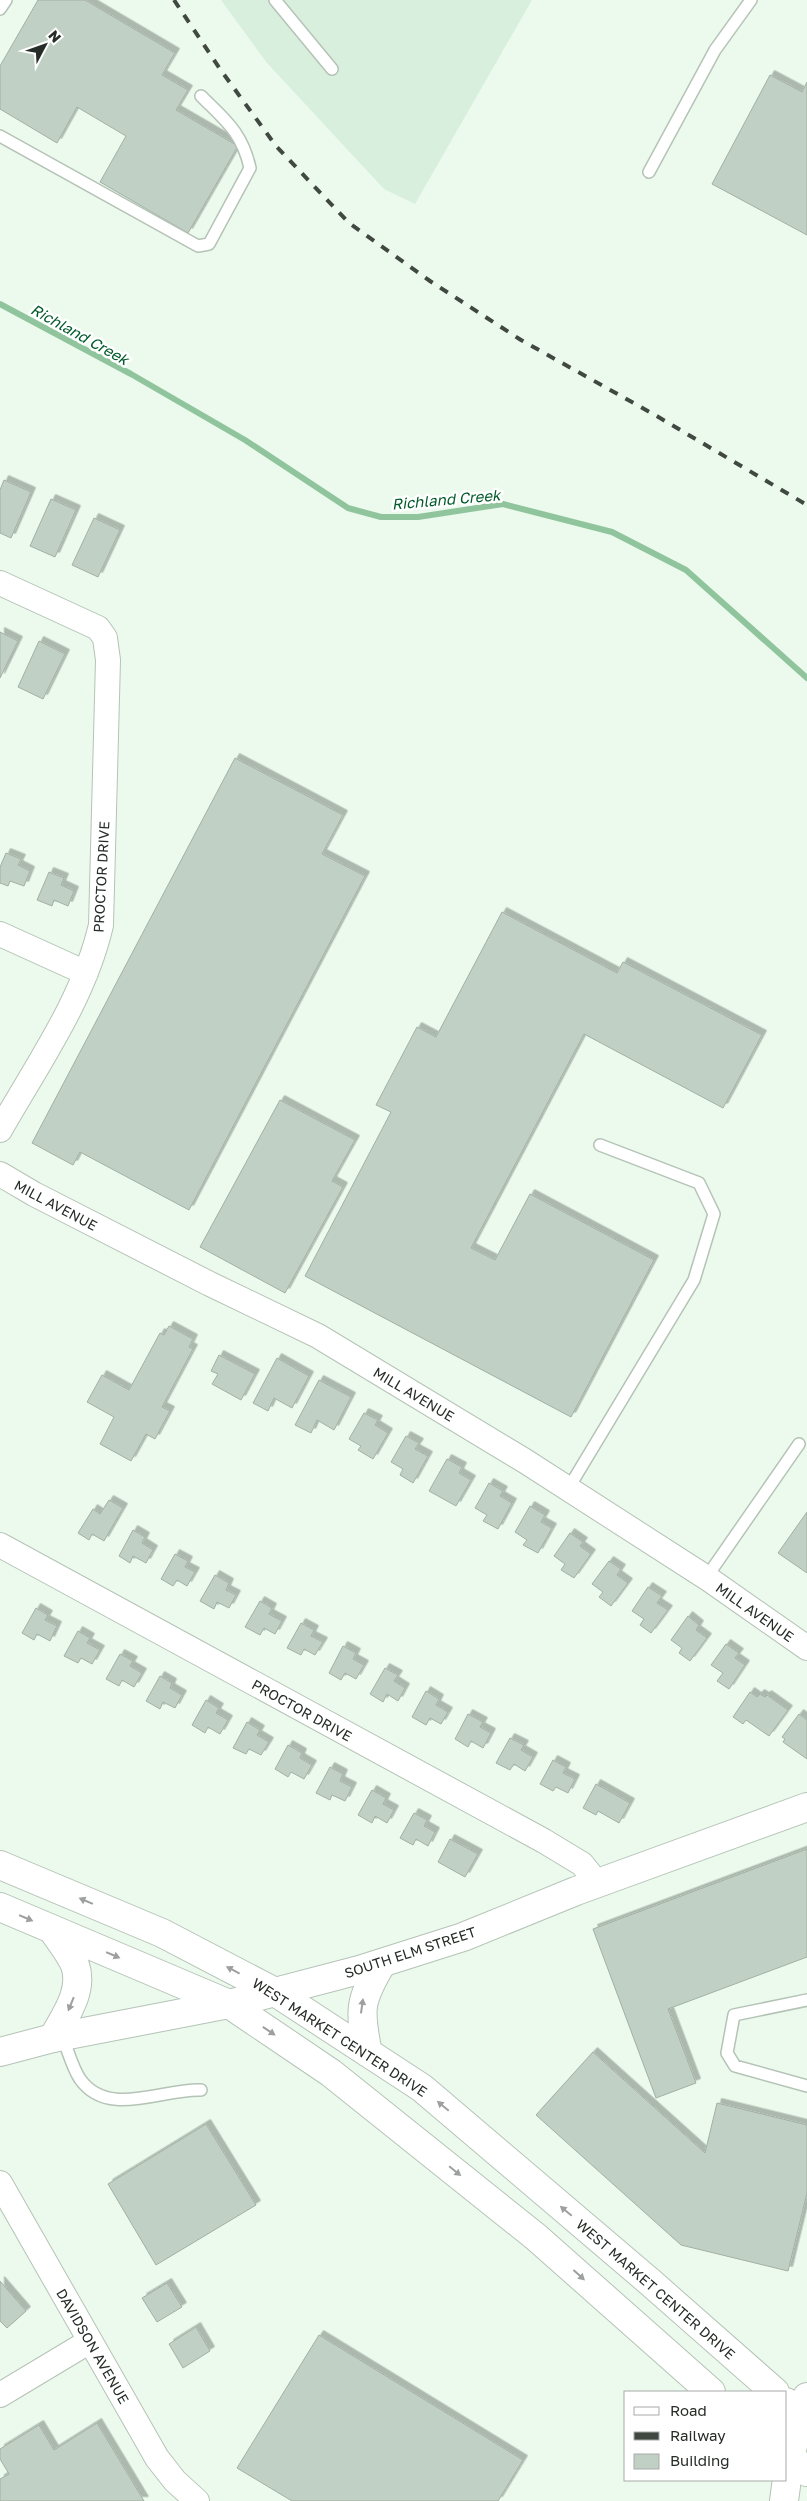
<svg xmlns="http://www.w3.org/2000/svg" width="807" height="2501" font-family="'Golos Text',sans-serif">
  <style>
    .built { fill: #d9efdd }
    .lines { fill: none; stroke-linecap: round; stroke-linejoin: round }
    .stream { stroke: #90c49c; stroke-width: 6 }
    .building { fill: #c1d0c4; stroke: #a2b0a4; filter: url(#shadow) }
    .service-casing { stroke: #b5c3b7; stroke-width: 14 }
    .minor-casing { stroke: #b5c3b7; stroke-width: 26 }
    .tertiary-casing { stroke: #b5c3b7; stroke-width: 30 }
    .secondary-casing { stroke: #b5c3b7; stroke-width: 30 }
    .service { stroke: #fff; stroke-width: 11 }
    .minor { stroke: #fff; stroke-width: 24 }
    .tertiary { stroke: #fff; stroke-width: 28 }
    .secondary { stroke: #fff; stroke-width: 28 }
    .rail { stroke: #414842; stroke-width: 4; stroke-dasharray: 9 9; stroke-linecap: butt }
    .oneway { fill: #9da09e }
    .labels { text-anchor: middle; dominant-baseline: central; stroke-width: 5; stroke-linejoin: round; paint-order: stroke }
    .street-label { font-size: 14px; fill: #262c27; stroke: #fff }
    .water-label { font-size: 15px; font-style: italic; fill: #015a29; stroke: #fff }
  </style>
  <defs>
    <filter id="shadow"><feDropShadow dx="4.5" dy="-4.5" stdDeviation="0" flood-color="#0004"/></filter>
  </defs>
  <rect width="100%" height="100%" fill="#ebfaed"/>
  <path class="built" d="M221 0H532L415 204 384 189 267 63Z"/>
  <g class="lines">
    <path class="stream" d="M0 304 131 374 245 440 348 508 381 517H418L503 504 612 532 686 570 807 678"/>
  </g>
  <path class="building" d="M38 0H85L175 53 162 75 188 90 176 110 238 146 188 233 100 182 126 136 77 107 57 143 0 109V66Z
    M770 75 802 92 807 82V235L712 184Z
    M4 480 31 492 11 538 0 533V490Z
    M51 499 76 510 55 557 30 546Z
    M94 518 120 530 98 577 72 565Z
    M0 632 18 641 0 678Z
    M39 641 65 654 43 699 18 687Z
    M235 758 343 815 322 854 365 876 189 1210 80 1152 73 1165 32 1143Z
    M6 853 21 859 18 865 30 871 24 886 10 881 8 886 0 883V867Z
    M49 872 64 878 61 885 74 891 68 906 54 900 52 906 37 900Z
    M502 912 617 973 623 962 762 1035 723 1108 584 1034 471 1248 495 1260 530 1194 654 1260 571 1417 305 1276 391 1112 376 1105 417 1027 436 1037Z
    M280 1100 355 1140 332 1181 343 1187 285 1293 200 1247Z
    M169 1326 193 1339 189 1347 193 1349 162 1407 170 1411 155 1439 146 1434 131 1461 100 1444 114 1417 87 1402 102 1375 129 1390 160 1333 164 1335Z
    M219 1355 255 1374 241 1400 212 1384 218 1374 211 1371Z
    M277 1358 309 1376 292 1408 274 1398 268 1411 253 1403Z
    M319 1380 351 1397 334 1430 317 1420 311 1433 295 1425Z
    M364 1413 378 1420 375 1425 388 1433 373 1459 358 1450 361 1446 349 1439Z
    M406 1436 419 1443 415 1449 428 1456 413 1483 400 1475 403 1469 391 1462Z
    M447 1459 462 1467 459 1473 471 1480 456 1506 429 1491Z
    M489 1483 503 1491 500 1496 512 1503 498 1529 483 1521 487 1515 475 1508Z
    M109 1500 123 1508 104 1541 92 1534 89 1540 78 1533 93 1509 100 1514Z
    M530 1506 545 1515 541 1522 552 1528 538 1553 523 1545 527 1540 515 1532Z
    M807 1512V1573L778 1553Z
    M133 1530 145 1537 142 1543 153 1550 146 1563 133 1556 130 1563 119 1556Z
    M570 1533 583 1542 580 1546 591 1554 574 1578 561 1570 565 1564 554 1556Z
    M175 1554 188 1561 185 1567 195 1572 187 1586 177 1580 173 1586 161 1579Z
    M609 1561 621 1569 617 1575 628 1583 611 1606 599 1597 603 1592 592 1584Z
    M215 1575 229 1583 226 1590 236 1595 229 1608 217 1602 214 1609 200 1601Z
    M648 1587 662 1596 657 1603 668 1610 651 1633 640 1625 644 1619 632 1611Z
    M260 1601 272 1608 269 1614 282 1621 275 1634 264 1628 260 1635 245 1627Z
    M36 1608 48 1615 45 1620 57 1626 50 1641 37 1634 34 1640 22 1633Z
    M688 1616 699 1625 696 1630 707 1638 690 1661 679 1653 682 1648 671 1640Z
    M301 1623 314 1630 311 1636 323 1642 315 1655 304 1649 301 1655 287 1648Z
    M78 1631 90 1638 87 1643 100 1650 92 1664 81 1658 78 1663 64 1656Z
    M726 1644 739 1653 735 1658 745 1665 729 1689 717 1681 723 1673 711 1665Z
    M343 1646 356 1653 353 1659 364 1665 356 1679 345 1673 341 1680 329 1673Z
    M120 1654 133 1661 130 1666 142 1673 134 1687 122 1680 119 1686 106 1679Z
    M385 1668 398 1675 394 1681 405 1688 398 1701 387 1694 383 1702 370 1694Z
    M160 1676 172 1683 170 1688 182 1695 175 1708 163 1702 160 1709 146 1701Z
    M426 1691 439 1699 436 1705 448 1712 441 1724 430 1718 426 1725 412 1717Z
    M750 1692 757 1697 760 1694 765 1697 767 1695 788 1710 769 1736 746 1720 743 1724 733 1717Z
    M206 1700 219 1708 216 1713 228 1720 220 1734 208 1727 205 1733 192 1725Z
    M468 1714 483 1722 480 1727 491 1733 483 1748 471 1741 468 1747 455 1739Z
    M799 1714 807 1720V1759L783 1742 785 1739 782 1737Z
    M247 1722 260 1730 257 1735 269 1742 261 1755 249 1749 246 1754 233 1748Z
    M510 1738 524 1745 521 1750 533 1757 525 1771 514 1764 510 1770 496 1763Z
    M288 1745 302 1753 300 1758 312 1765 304 1779 291 1772 288 1777 275 1769Z
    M553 1760 566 1767 563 1773 575 1779 568 1793 556 1787 553 1791 540 1784Z
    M330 1767 343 1774 340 1781 352 1787 345 1801 332 1795 330 1800 316 1793Z
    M596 1784 630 1803 619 1823 598 1811 596 1815 583 1808Z
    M372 1790 386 1798 383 1804 394 1810 387 1823 375 1816 372 1823 358 1815Z
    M414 1813 427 1820 424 1826 435 1832 428 1846 416 1839 413 1845 400 1838Z
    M450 1839 478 1854 465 1877 438 1862Z
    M807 1849V1957L668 2009 696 2083 656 2098 593 1929Z
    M593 2052 705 2153 717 2103 807 2125V2193L788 2271 681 2245 536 2115Z
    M206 2124 256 2205 156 2265 108 2184Z
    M0 2281 26 2311 7 2328 0 2321Z
    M167 2283 182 2307 157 2322 142 2298Z
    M196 2327 210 2351 183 2368 169 2344Z
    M319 2335 523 2460 498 2501H292L237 2468Z
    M97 2423 144 2501H0V2479L9 2474 0 2459V2449L39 2425 54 2450Z"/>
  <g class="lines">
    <defs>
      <path id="service" d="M275 0 332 69
        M0 9 6 0
        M0 136 198 246 209 244 250 168C242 132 225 120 201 96
        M649 172 715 50 751 0
        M568 1489 694 1280 714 1214 699 1183 600 1145
        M706 1578 799 1444
        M807 2000 734 2015 727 2053 735 2066 807 2086
        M62 2036C68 2050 72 2067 80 2079 108 2119 163 2088 201 2090"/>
      <path id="minor" d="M0 583 98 628 105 638 108 660 101 925C84 999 37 1065 0 1130
        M0 934 86 973
        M0 1174 34 1194 210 1284 318 1336 525 1461 710 1580 807 1648
        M0 1545 544 1841 582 1864 598 1884
        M0 2183 157 2458 175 2481 197 2501
        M0 2395 90 2341"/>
      <path id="tertiary" d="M0 2052 53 2038 229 2004 359 1970 463 1937 576 1891 807 1807
        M784 2501 790 2456 807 2397"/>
      <path id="secondary" d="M0 1865 162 1933 275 1992 422 2088 650 2282 775 2392
        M0 1907 229 2004 331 2073 536 2237 711 2392
        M52 1929C59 1940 70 1953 75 1965 84 1991 65 2016 53 2038
        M368 2053C359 2010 359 2001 382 1963
        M786 2402 807 2419
        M786 2453 807 2472"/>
    </defs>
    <use href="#service" class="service-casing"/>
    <use href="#minor" class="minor-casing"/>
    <use href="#tertiary" class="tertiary-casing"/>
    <use href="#secondary" class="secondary-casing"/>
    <use href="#service" class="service"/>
    <use href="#minor" class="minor"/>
    <use href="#tertiary" class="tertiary"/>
    <use href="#secondary" class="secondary"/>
    <path class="rail" d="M174 0 220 69 276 146 349 223 430 281 521 340 655 415 807 505"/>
  </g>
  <defs><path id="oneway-solid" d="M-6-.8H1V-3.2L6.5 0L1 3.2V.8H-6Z" transform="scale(1.25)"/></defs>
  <g class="oneway">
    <use href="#oneway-solid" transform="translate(86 1901) rotate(-157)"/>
    <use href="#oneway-solid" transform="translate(26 1918) rotate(23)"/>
    <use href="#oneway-solid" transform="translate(113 1955) rotate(23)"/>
    <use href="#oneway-solid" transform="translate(233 1970) rotate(-152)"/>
    <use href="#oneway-solid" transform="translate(71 2004) rotate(112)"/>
    <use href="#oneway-solid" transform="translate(362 2006) rotate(-82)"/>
    <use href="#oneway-solid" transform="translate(269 2031) rotate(34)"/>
    <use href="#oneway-solid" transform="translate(443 2106) rotate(-140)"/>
    <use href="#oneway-solid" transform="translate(455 2171) rotate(39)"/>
    <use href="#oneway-solid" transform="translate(566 2211) rotate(-140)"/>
    <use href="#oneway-solid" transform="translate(579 2275) rotate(42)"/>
  </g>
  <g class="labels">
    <g class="street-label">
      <text transform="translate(101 877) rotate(-87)">PROCTOR DRIVE</text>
      <text transform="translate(56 1205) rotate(28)">MILL AVENUE</text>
      <text transform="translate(414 1394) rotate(31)">MILL AVENUE</text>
      <text transform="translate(755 1612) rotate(35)">MILL AVENUE</text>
      <text transform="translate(302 1710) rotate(29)">PROCTOR DRIVE</text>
      <text transform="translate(410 1952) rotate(-18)">SOUTH ELM STREET</text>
      <text transform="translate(340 2037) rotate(33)">WEST MARKET CENTER DRIVE</text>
      <text transform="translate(656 2289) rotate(41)">WEST MARKET CENTER DRIVE</text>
      <text transform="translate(93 2346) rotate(60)">DAVIDSON AVENUE</text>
    </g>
    <g class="water-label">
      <text transform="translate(80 334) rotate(29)">Richland Creek</text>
      <text transform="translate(446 499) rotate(-5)">Richland Creek</text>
    </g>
  </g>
  <rect x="624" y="2391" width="162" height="90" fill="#ffffff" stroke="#a8aba9"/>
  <rect x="634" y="2407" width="25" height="8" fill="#ffffff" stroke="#a8aba9"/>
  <text x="670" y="2416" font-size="15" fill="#262c27">Road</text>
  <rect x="634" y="2432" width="25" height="8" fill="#414842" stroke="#a8aba9"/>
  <text x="670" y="2441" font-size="15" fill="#262c27">Railway</text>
  <rect x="634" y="2454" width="25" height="15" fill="#c1d0c4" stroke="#a8aba9"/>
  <text x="670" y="2466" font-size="15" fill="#262c27">Building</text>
  <g transform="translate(45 45) rotate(49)" stroke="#ffffff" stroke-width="4" paint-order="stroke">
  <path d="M0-4L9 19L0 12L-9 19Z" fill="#262c27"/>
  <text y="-8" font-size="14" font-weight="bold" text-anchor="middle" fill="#262c27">N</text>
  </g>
</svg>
